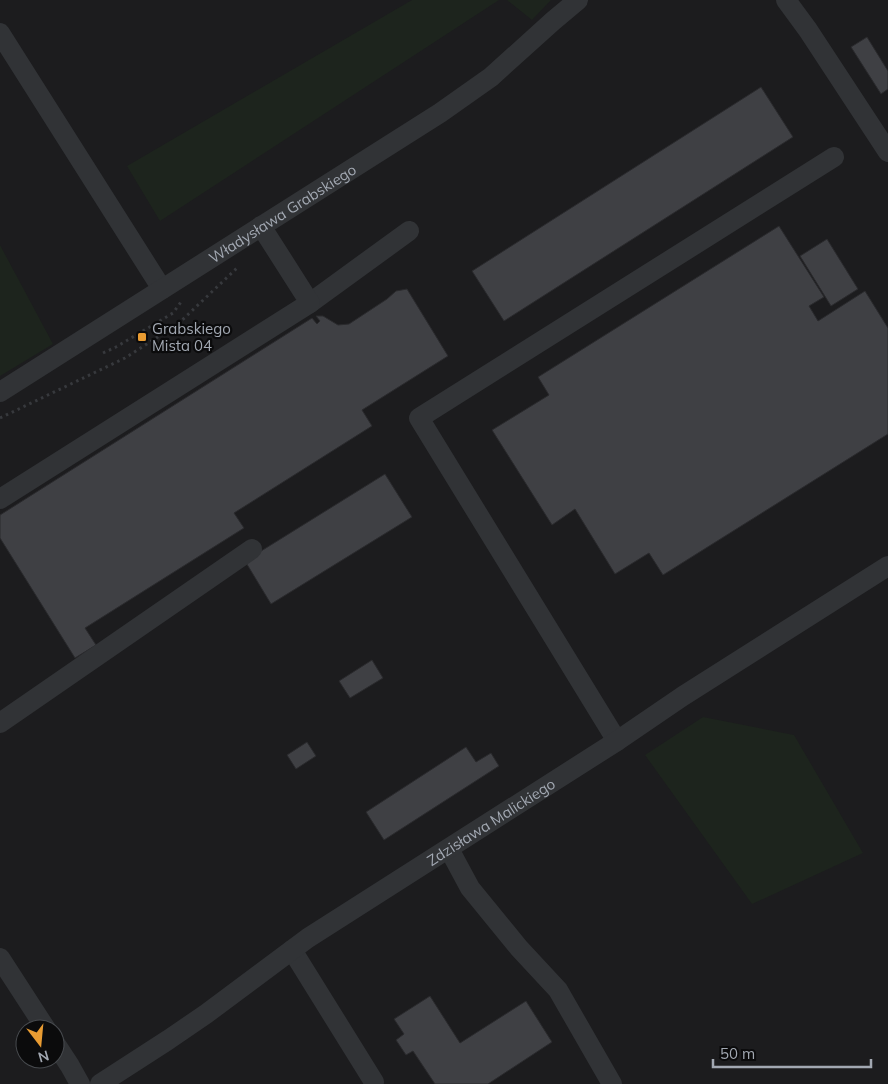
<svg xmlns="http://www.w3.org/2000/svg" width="888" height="1084" font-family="Mulish,sans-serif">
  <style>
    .built { fill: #1c1c1e; fill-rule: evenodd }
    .green { fill: #1d241d }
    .building { fill: #3f4044; stroke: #2a2a2d }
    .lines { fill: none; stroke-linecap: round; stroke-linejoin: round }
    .path { stroke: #37393d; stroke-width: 3; stroke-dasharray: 2.5 4; stroke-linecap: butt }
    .minor { stroke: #313336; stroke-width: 20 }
    .poi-dot { fill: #e89b32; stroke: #0b0b0c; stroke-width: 2 }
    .labels { text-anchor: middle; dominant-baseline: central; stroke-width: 4.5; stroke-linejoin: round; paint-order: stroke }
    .street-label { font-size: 15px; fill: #a2a8b2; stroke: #0b0b0c }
    .poi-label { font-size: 15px; fill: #a2a8b2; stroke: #0b0b0c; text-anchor: start }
  </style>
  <rect width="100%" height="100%" fill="#101011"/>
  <path class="built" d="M0 0H888V1084H0ZM25 1029H55V1059H25Z"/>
  <path class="green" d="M412 0H499L160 221 127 166Z
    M507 0H551L532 20Z
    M0 245 53 344 0 376Z
    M703 717 794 735 863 853 752 904 645 755Z"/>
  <path class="building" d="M867 37 888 71V89L881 94 851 47Z
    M761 87 793 137 504 321 472 271Z
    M779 226 824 297 809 306 818 321 865 291 888 328V434L663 575 649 553 615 574 575 509 552 525 492 430 549 395 538 377Z
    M827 239 858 289 831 306 800 256Z
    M407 289 448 356 362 410 372 426 234 513 244 528 85 628 96 645 75 658 0 538V515L312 318 317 324 320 321 316 316H323L338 325 349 324 387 299 396 291Z
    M385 474 412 517 271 604 245 561Z
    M372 660 383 678 350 698 339 681Z
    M307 742 316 756 296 769 287 755Z
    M466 747 476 762 491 753 499 766 384 840 366 812Z
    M430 996 460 1043 526 1001 552 1042 488 1084H435L413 1051 406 1055 396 1040 404 1034 394 1019Z"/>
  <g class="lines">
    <path class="path" d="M103 353 116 347 173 313 181 302
      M0 418 125 358 178 324 238 267"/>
    <g class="minor">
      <path d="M786 0 808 30 888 152"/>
      <path d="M0 33 162 289"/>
      <path d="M310 303 409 231"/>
      <path id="s1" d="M0 392 440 113 491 77 553 21 578 0"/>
      <path d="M0 499 310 303 261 226"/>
      <path d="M0 723 252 549"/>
      <path d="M617 741 419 418 834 157"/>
      <path d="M449 849 470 888 519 948 558 990 612 1084"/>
      <path d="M292 950 374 1082"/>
      <path d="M0 958 46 1029"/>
      <path d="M55 1043 70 1066 80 1084"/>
      <path id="s2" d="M100 1084 168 1040 206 1014 308 938 617 741 683 696 888 566"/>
    </g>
  </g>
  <rect class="poi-dot" x="137" y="332" width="10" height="10" rx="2.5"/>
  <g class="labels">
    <g class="street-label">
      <text stroke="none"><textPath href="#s1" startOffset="334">Władysława Grabskiego</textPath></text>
      <text stroke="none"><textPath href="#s2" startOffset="471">Zdzisława Malickiego</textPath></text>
    </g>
    <g class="poi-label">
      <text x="152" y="328">Grabskiego<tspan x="152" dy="17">Mista 04</tspan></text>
    </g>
  </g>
  <g transform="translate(40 1044) rotate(164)"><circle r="24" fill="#0b0b0c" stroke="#474a4e"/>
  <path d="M0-4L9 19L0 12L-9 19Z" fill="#e89b32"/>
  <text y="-8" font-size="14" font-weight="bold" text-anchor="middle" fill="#a2a8b2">N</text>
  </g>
  <path d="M713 1059v8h158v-8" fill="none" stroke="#a2a8b2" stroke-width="2.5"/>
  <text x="720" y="1059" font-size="15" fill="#a2a8b2" stroke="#0b0b0c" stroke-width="4" paint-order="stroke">50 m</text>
</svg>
